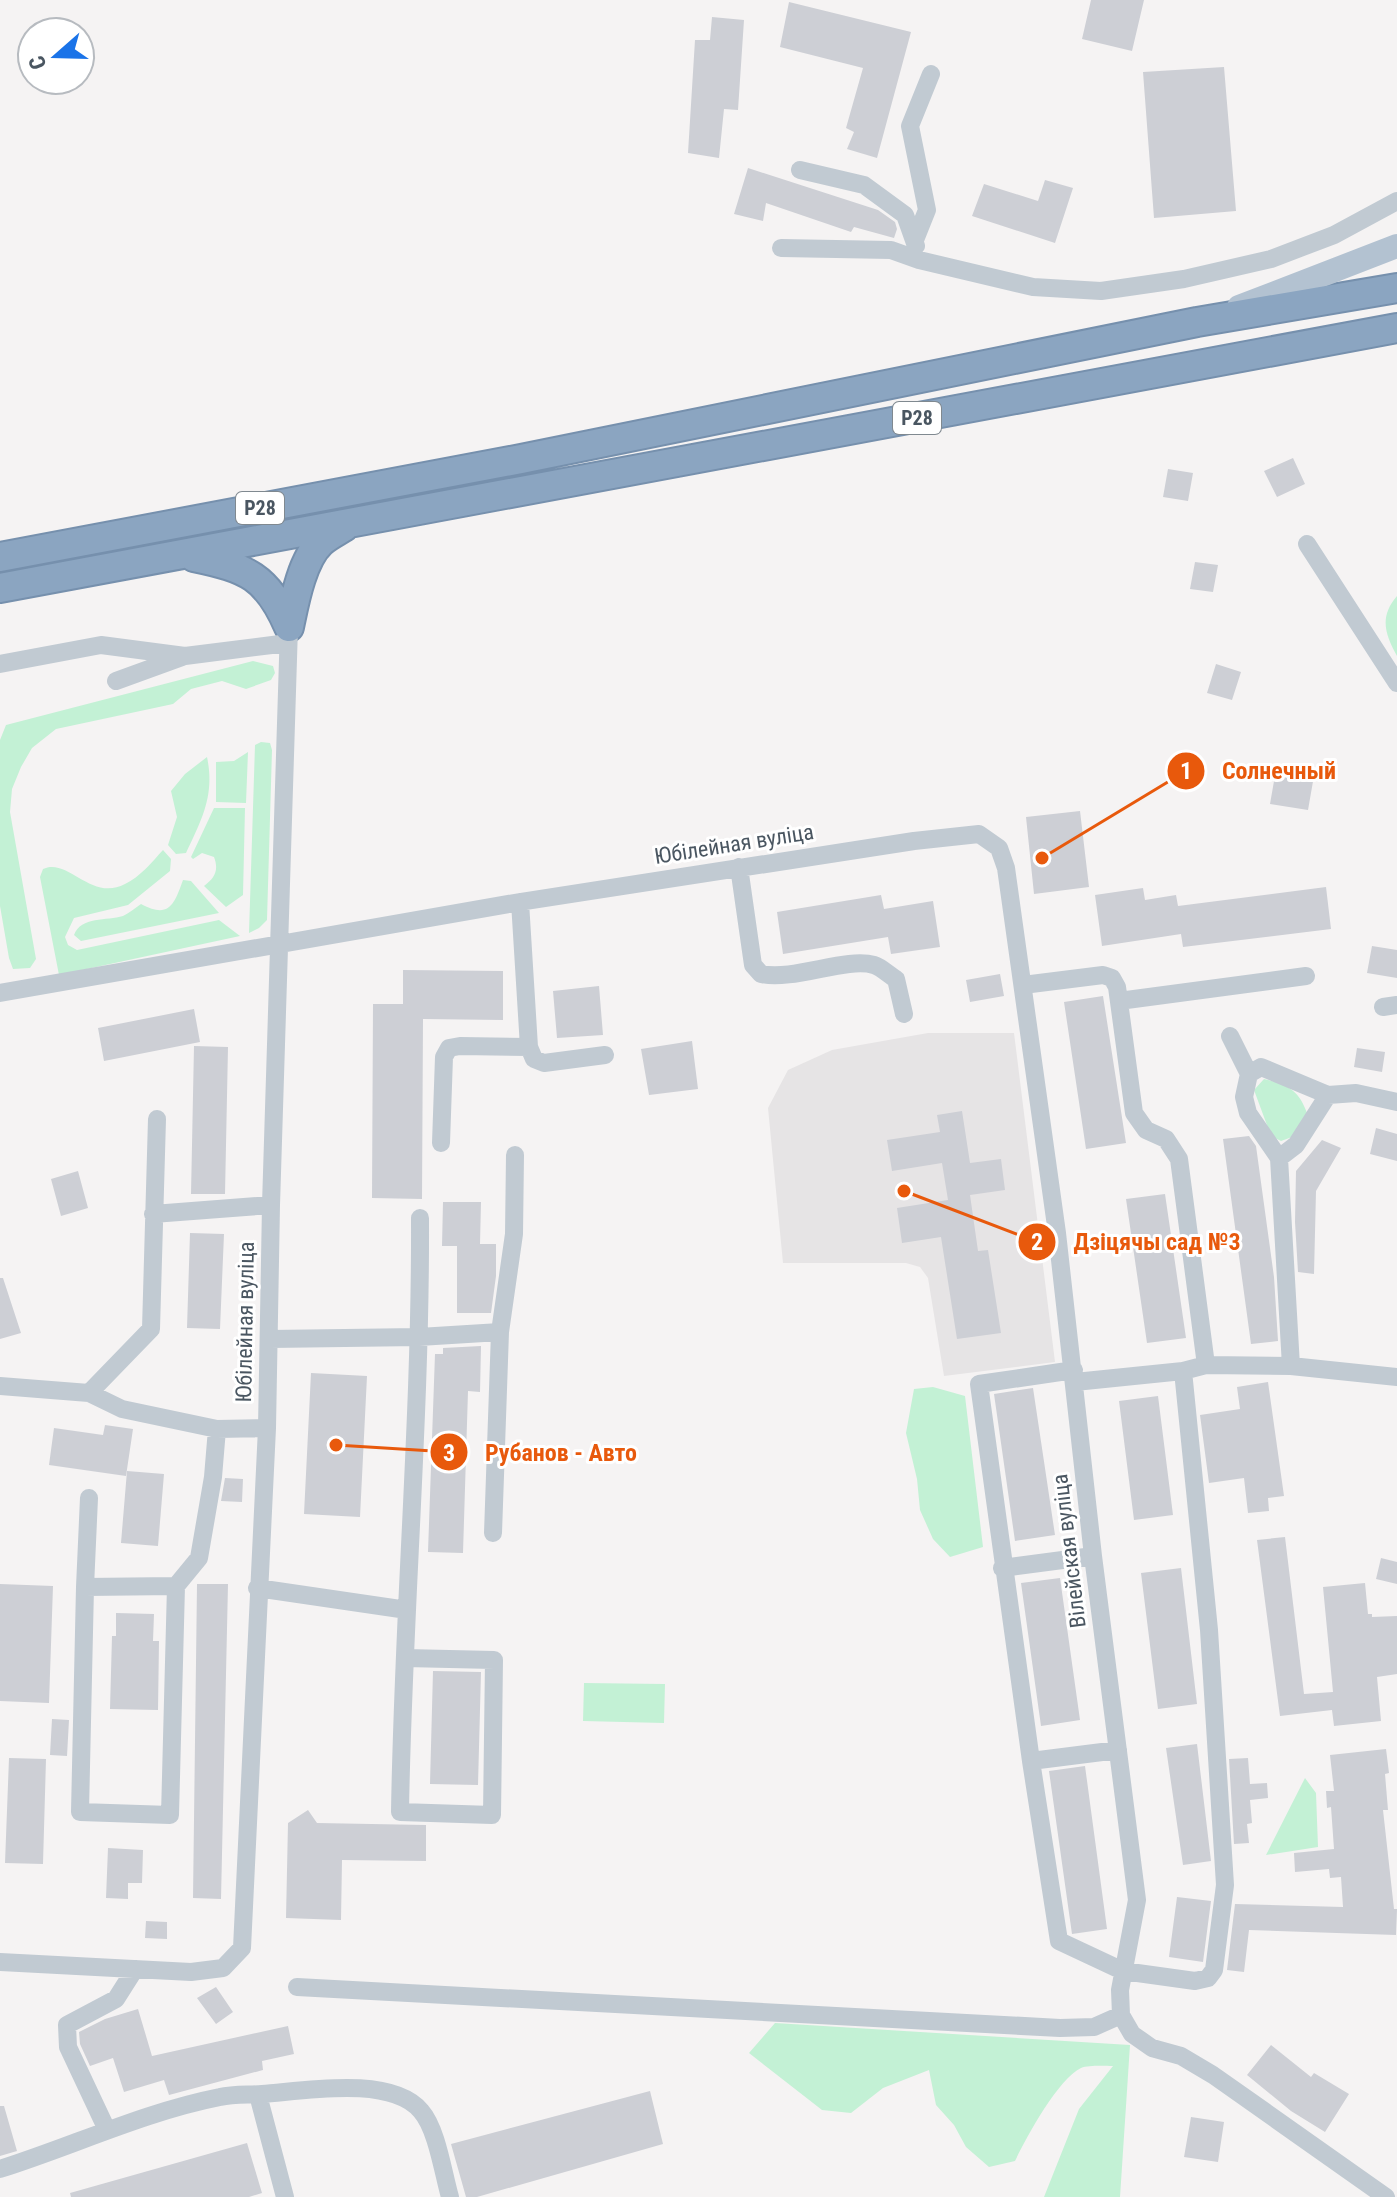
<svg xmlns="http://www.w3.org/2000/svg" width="1397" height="2197" font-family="'Roboto Condensed',sans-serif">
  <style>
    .education { fill: #e6e4e5 }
    .green { fill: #c3f1d5 }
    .building { fill: #cdcfd5 }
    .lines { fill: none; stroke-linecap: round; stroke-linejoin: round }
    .highway-casing { stroke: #7690ad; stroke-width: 32 }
    .minor { stroke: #c1cad2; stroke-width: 18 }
    .major { stroke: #b3c2d1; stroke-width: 24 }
    .highway { stroke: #8ba5c1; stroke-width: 28 }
    .labels { text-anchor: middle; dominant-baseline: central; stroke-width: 6; stroke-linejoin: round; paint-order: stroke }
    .shield { fill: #fff; stroke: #808990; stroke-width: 2 }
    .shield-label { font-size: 20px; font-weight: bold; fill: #4a5661 }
    .street-label { font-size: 22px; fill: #4a5661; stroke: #fff }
    .leader { fill: none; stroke: #e8590c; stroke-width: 3 }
    .callout-dot { fill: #e8590c; stroke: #fff; stroke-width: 3 }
    .mark-label { font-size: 24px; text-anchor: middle; font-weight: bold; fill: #fff }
    .callout-label { font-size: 24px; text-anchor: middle; font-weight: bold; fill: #e8590c; stroke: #fff; stroke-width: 6; stroke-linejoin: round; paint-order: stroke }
  </style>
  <rect width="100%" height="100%" fill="#f5f3f3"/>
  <path class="education" d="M928 1033H1014L1055 1362 944 1376 928 1278 920 1267 906 1263H783L768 1108 788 1070 832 1050Z"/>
  <path class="green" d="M1397 596V656C1385 634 1379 617 1397 596Z
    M253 661 273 666 275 673 271 680 246 689 222 681 191 689 173 704 56 729 32 748 21 767 12 789 10 812 36 959 30 968 13 969 9 958 0 906V740L6 725Z
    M261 742 270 743 272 750 267 920 259 928 249 933 255 745Z
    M248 752 246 803 216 802V762L234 761Z
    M207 757C215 795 202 819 186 853L176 854 168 845 177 817 171 791 185 774Z
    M214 808H245L243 895 226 907 204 886C215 878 219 870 214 857L202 853 193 859 191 857Z
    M163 850 171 859 170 871 128 905 74 918 65 937 68 945 77 950 219 920 240 936 59 975 40 877 43 869C68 857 91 902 125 884 140 877 152 862 163 850Z
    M183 880 191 881 219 913 81 941 74 935C81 916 107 921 123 916 129 913 135 908 141 904 169 919 174 905 183 880Z
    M1264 1079C1287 1084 1299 1090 1307 1113L1292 1137 1281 1141 1271 1136 1254 1090Z
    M933 1387 965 1396 983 1547 950 1557 933 1539 920 1510 917 1479 906 1433 914 1389Z
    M584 1683 665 1684 664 1723 583 1721Z
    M1305 1778 1316 1793 1318 1847 1266 1855Z
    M775 2023 1130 2045 1120 2197H1044L1079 2109 1113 2066C1104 2066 1089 2065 1081 2068 1058 2079 1026 2138 1015 2161L989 2167 966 2147 954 2125 936 2105 929 2070 883 2088 851 2113 822 2110 749 2053Z"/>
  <path class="building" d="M1091 0H1144L1132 51 1082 39Z
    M789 2 911 32 877 158 847 149 854 132 846 128 863 68 780 47Z
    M712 17 744 20 738 110 724 109 719 158 688 153 695 40H710Z
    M1224 67 1236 211 1154 218 1143 72Z
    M748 168 878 210 895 222 897 229 894 238 854 227 851 232 766 203 763 221 734 214Z
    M1045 180 1073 188 1055 243 972 216 984 184 1038 201Z
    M1293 458 1305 484 1277 497 1264 471Z
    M1168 469 1193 473 1188 501 1163 497Z
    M1195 562 1218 565 1213 592 1190 589Z
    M1216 664 1241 672 1232 700 1207 693Z
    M1277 764 1315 770 1308 810 1270 804Z
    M1080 811 1089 887 1034 894 1026 817Z
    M1326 887 1331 929 1183 947 1181 934 1102 946 1095 895 1143 888 1145 900 1176 895 1178 906Z
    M881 895 884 909 933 901 940 947 891 954 888 937 783 954 777 912Z
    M1372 946 1397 950V978L1367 973Z
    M403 970 503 971V1020L423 1019 422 1199 372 1198 373 1004H403Z
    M1000 974 1004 996 970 1002 966 980Z
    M599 986 603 1035 557 1038 553 991Z
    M1103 996 1126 1143 1086 1149 1064 1002Z
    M194 1009 200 1042 104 1061 98 1028Z
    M692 1041 698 1089 649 1095 641 1049Z
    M194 1046 228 1047 225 1194H191Z
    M1357 1048 1385 1052 1382 1072 1354 1067Z
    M962 1111 970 1163 1001 1159 1005 1190 970 1195 978 1251 988 1250 1001 1333 957 1339 941 1237 902 1243 897 1208 948 1200 942 1163 892 1171 887 1140 940 1132 937 1115Z
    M1376 1128 1397 1134V1161L1370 1154Z
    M1249 1136 1256 1146 1274 1277 1278 1341 1251 1344 1223 1139Z
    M1322 1140 1341 1148 1316 1191 1314 1274 1298 1272 1295 1222 1296 1171Z
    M78 1171 88 1208 61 1216 51 1179Z
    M1165 1194 1186 1338 1147 1343 1126 1199Z
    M443 1202H481L480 1244H496V1276L491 1313H457V1246H442Z
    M190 1233 224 1234 220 1329 187 1328Z
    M0 1278H3L21 1333 0 1339Z
    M481 1346 480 1392 468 1391 463 1553 428 1552 435 1354H443V1348Z
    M311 1373 367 1376 360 1517 304 1514Z
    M1268 1382 1284 1496 1268 1498 1269 1511 1248 1513 1244 1478 1209 1483 1200 1415 1240 1409 1237 1387Z
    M1033 1388 1055 1535 1015 1541 994 1394Z
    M1158 1396 1173 1515 1134 1520 1119 1401Z
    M105 1425 133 1429 126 1476 49 1465 54 1428 103 1435Z
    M127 1471 164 1474 158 1546 121 1543Z
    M225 1478 243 1479 242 1502 221 1501Z
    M1285 1537 1304 1694 1333 1692 1323 1587 1365 1583 1368 1614H1372V1617L1397 1616V1674L1377 1677 1381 1721 1334 1726 1332 1710 1280 1716 1257 1540Z
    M1381 1558 1397 1562V1584L1376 1579Z
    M1181 1568 1197 1704 1158 1709 1141 1573Z
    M1060 1578 1080 1720 1041 1726 1021 1583Z
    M0 1584 53 1586 49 1703 0 1701Z
    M197 1584H228L221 1899 193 1898Z
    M116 1613 154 1614 153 1641H159L158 1710 110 1709 112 1636H116Z
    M433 1671 481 1672 478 1785 430 1784Z
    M52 1719 69 1720 67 1756 50 1755Z
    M1197 1744 1211 1861 1183 1865 1166 1748Z
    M1386 1749 1389 1773 1385 1774 1388 1810H1383L1394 1909H1397L1396 1935 1249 1930 1244 1972 1227 1970 1235 1904 1343 1907 1341 1877 1330 1878 1329 1869 1295 1872 1294 1853 1334 1849 1331 1807 1327 1808 1326 1791H1334L1330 1755Z
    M9 1758 46 1759 43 1864 5 1863Z
    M1248 1758 1250 1784 1267 1783 1268 1798 1250 1800 1252 1823 1247 1824 1249 1843 1234 1844 1229 1759Z
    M1085 1766 1107 1929 1072 1934 1049 1771Z
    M308 1810 317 1823 426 1825V1861L342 1860 341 1920 286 1918 288 1823Z
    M108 1848 143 1850 142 1883H128V1899L106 1898Z
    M1177 1897 1211 1901 1203 1962 1169 1957Z
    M146 1921 167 1922V1939L145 1938Z
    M216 1987 233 2012 216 2024 197 1998Z
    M138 2009 152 2056 288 2026 294 2054 262 2061 263 2070 169 2095 164 2080 124 2092 113 2058 90 2066 80 2044 79 2032 105 2019Z
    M1271 2045 1311 2077 1314 2073 1349 2094 1325 2132 1291 2111 1247 2075Z
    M650 2091 663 2144 477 2197H466L451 2144Z
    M0 2106H4L17 2151 0 2156Z
    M1191 2117 1224 2122 1218 2162 1184 2157Z
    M247 2143 262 2193 249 2197H71L70 2193Z"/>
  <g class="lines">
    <defs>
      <path id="highway" d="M0 557 521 459 1197 322 1397 288
        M194 557C247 568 267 576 289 627
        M0 588 1397 328
        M289 627C294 603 302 559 321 542 328 536 336 532 344 527"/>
    </defs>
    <use href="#highway" class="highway-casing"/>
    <path class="minor" d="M800 170 864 185 905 215 916 246
      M915 240 927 210 910 126 931 74
      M781 248 891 250 919 260 1033 287 1101 291 1184 279 1271 259 1334 235 1397 201
      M1307 544 1397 683
      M0 664 101 645 185 656 288 643
      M116 681 182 657
      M739 867 753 965 761 974C794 981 846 957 874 965 881 967 889 975 896 979L904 1014
      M520 902 529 1047 534 1059 544 1063 605 1055
      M1023 985 1103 975 1112 978 1117 987 1134 1113 1146 1130 1166 1139 1179 1159 1206 1365 1183 1371
      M0 993 520 902 914 841 979 834 999 848 1006 868 1057 1233 1093 1556 1137 1900 1120 1990 1121 2015 1132 2034 1152 2048 1181 2056 1213 2075 1386 2197
      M1119 1001 1306 976
      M1383 1007 1397 1005
      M1230 1036 1249 1074
      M1328 1095 1356 1093 1397 1102
      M441 1143 444 1057 449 1048 460 1046 529 1047
      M1279 1158 1296 1145 1328 1095 1261 1067 1249 1074 1244 1097 1248 1113 1279 1158 1291 1366
      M153 1214 271 1205
      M270 1339 419 1337 500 1332 514 1234 515 1155
      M1206 1365 1291 1366 1397 1377
      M1074 1370 979 1384 1031 1761 1118 1750
      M0 1386 89 1393 122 1409 217 1429 267 1428
      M89 1393 151 1329 157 1119
      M493 1533 500 1332
      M1002 1568 1093 1556
      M176 1586 170 1815 80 1812 85 1587 176 1586 199 1558 213 1477 217 1429
      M85 1587 89 1498
      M257 1588 407 1610
      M405 1658 494 1660 492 1815 400 1812C403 1614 421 1416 420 1218
      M1031 1761 1059 1941 1123 1971 1195 1981 1208 1978 1214 1970 1225 1885 1209 1630 1183 1371 1075 1382
      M0 1962 191 1972 223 1968 242 1948 267 1428 271 1205 289 627
      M297 1987 1060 2028 1094 2027 1121 2015
      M258 2095 285 2197
      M107 2130 68 2047 67 2025 116 1999 135 1969
      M0 2169C73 2146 144 2112 220 2097 233 2094 248 2095 262 2094 304 2091 391 2075 421 2111 437 2129 443 2173 450 2197"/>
    <path class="major" d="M1239 307 1397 246"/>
    <use href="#highway" class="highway"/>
  </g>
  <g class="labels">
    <g class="shield">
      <rect x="893" y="402" width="48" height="32" rx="6"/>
      <rect x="236" y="492" width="48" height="32" rx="6"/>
    </g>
    <g class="shield-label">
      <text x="917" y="418">Р28</text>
      <text x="260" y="508">Р28</text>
    </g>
    <g class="street-label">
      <text transform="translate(734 844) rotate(-9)">Юбілейная вуліца</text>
      <text transform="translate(245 1322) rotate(-89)">Юбілейная вуліца</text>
      <text transform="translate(1069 1551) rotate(-97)">Вілейская вуліца</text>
    </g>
  </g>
  <path class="leader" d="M1042 858L1186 771M904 1191L1037 1242M336 1445L449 1452"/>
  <g class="callout-dot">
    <circle cx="1042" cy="858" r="8"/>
    <circle cx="904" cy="1191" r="8"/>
    <circle cx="336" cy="1445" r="8"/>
    <circle cx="1186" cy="771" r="20"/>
    <circle cx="1037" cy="1242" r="20"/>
    <circle cx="449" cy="1452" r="20"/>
  </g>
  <g class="mark-label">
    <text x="1186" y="779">1</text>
    <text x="1037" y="1250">2</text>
    <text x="449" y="1461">3</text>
  </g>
  <g class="callout-label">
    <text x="1279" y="779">Солнечный</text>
    <text x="1157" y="1250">Дзіцячы сад №3</text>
    <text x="561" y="1461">Рубанов - Авто</text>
  </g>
  <g transform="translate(56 56) rotate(250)"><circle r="38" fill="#ffffff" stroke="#b7bbc0" stroke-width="2"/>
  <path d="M0-6L14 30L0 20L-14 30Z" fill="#1a73e8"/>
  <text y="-12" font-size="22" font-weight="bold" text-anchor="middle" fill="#4a5661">С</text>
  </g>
</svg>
